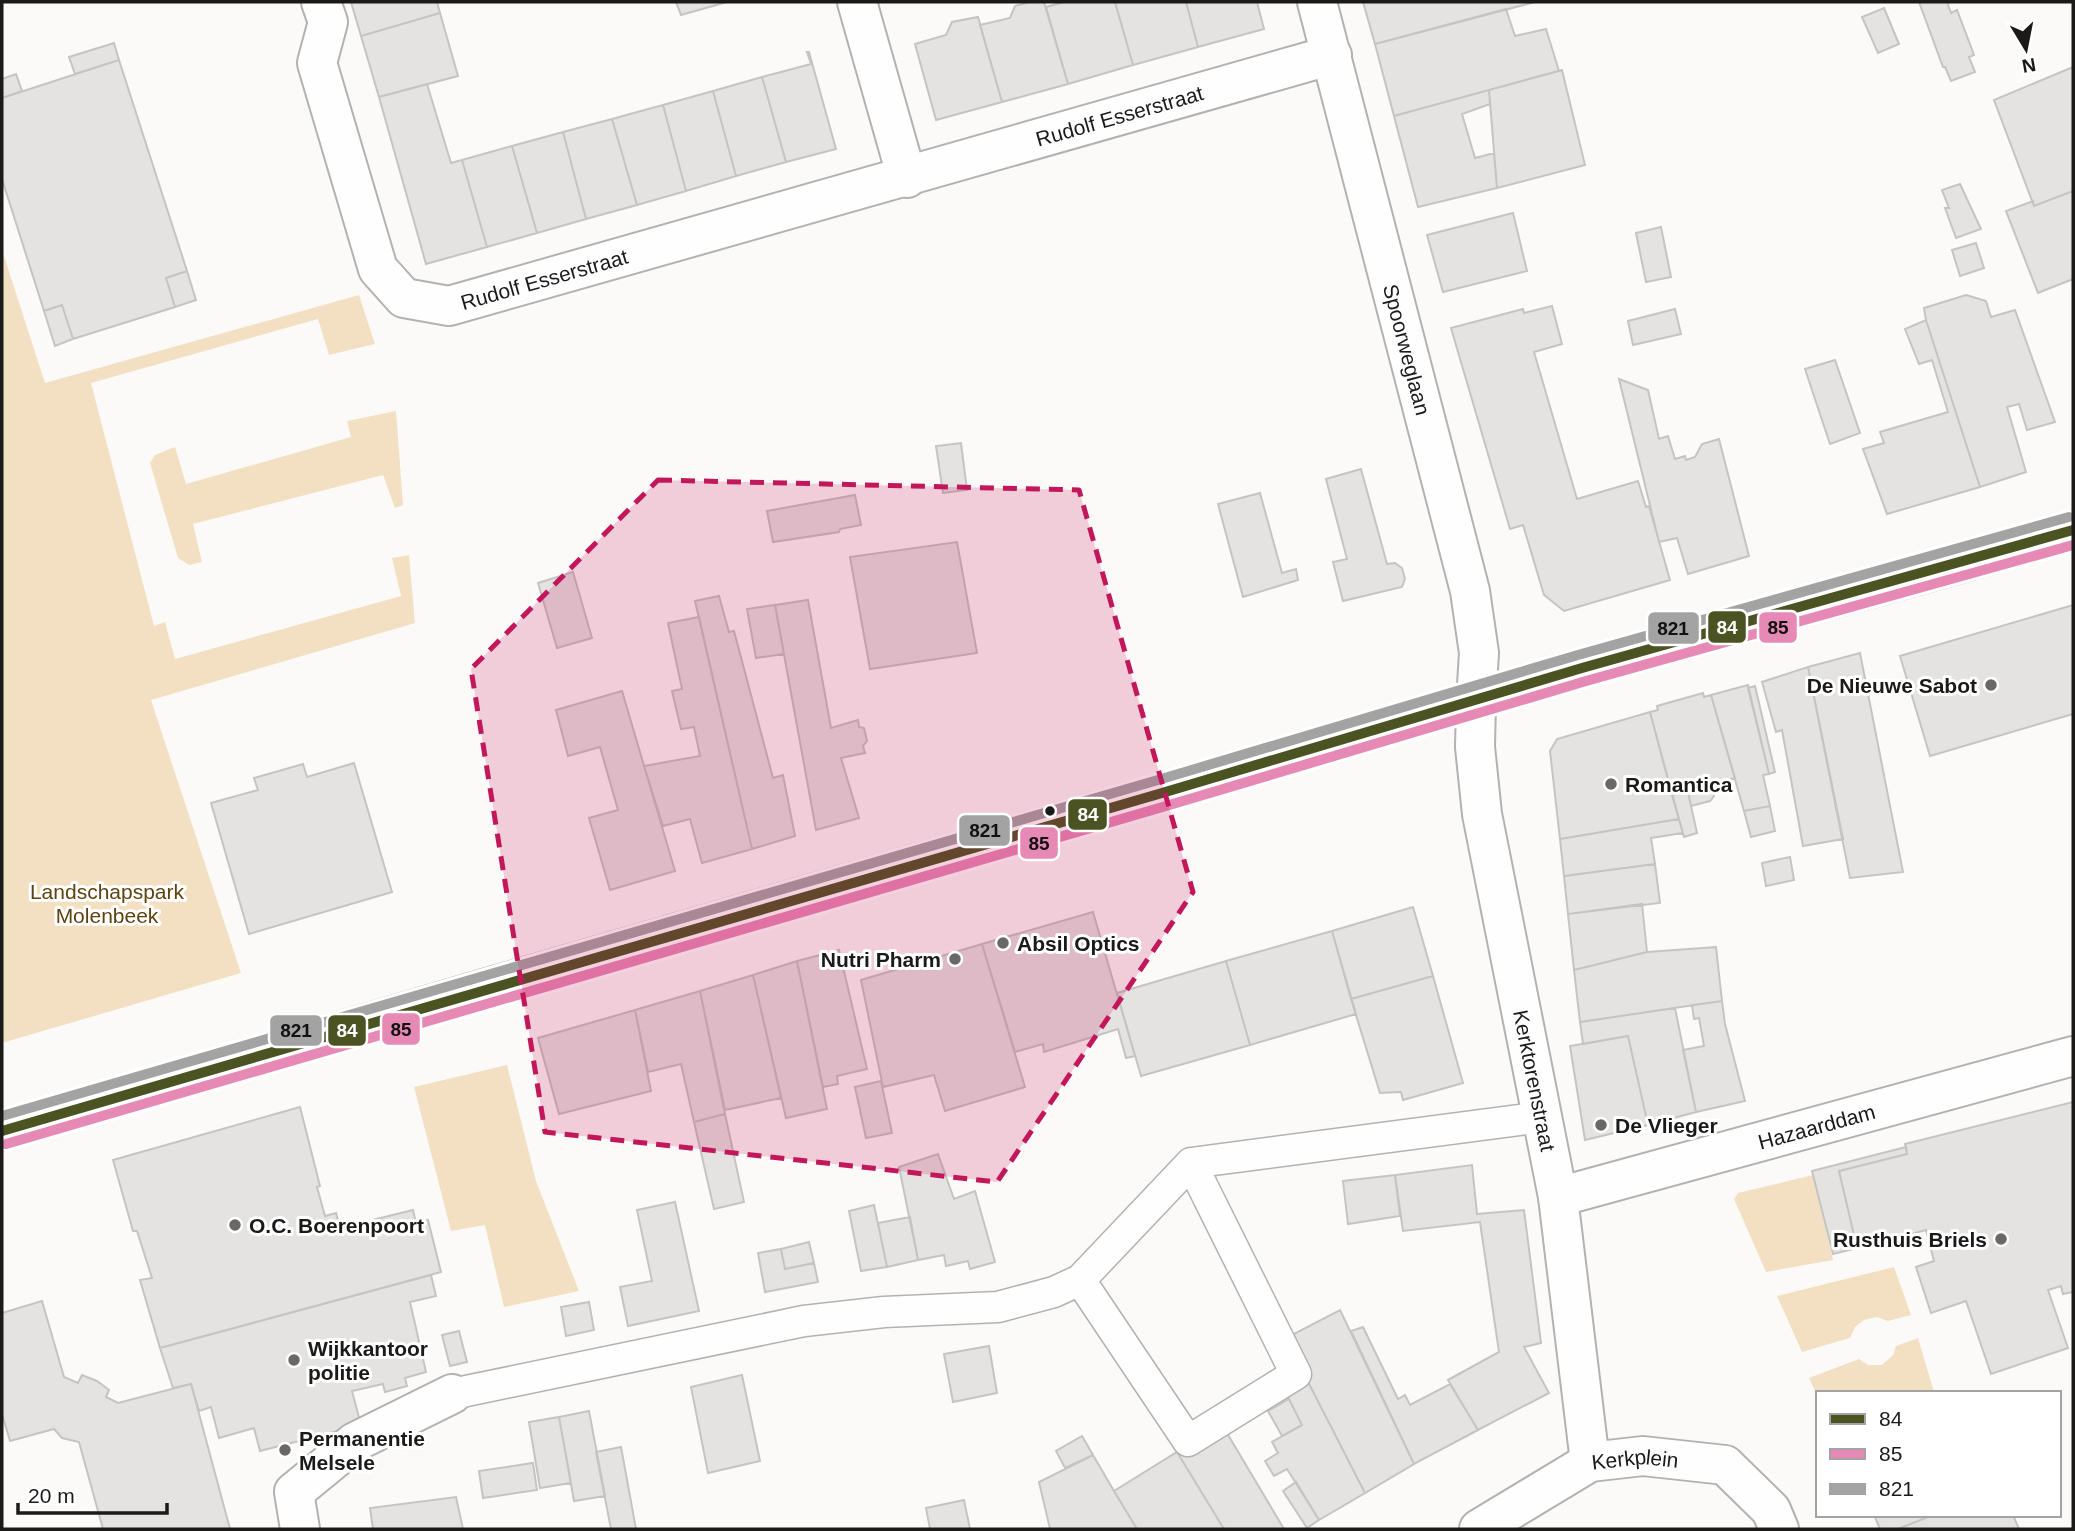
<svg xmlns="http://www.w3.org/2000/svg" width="2075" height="1531" font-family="Helvetica,sans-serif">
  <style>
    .green { fill: #f3e0c3 }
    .building { fill: #e4e3e1; stroke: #c4c4c2; stroke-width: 2 }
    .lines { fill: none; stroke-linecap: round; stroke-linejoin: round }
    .service-casing { stroke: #b3b2b0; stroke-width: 33 }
    .pedestrian-casing { stroke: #b3b2b0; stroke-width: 42 }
    .minor-casing { stroke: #b3b2b0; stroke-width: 42 }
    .tertiary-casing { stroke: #b3b2b0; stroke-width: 42 }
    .primary-casing { stroke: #b4aea4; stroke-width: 42 }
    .service { stroke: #fffefe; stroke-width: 30 }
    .pedestrian { stroke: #fffefe; stroke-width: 38 }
    .minor { stroke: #fffefe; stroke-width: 38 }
    .tertiary { stroke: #fffefe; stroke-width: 38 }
    .primary { stroke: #eeebe5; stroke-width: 38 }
    .bus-1-casing { stroke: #fff; stroke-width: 16 }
    .bus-2-casing { stroke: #fff; stroke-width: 16 }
    .bus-3-casing { stroke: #fff; stroke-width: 16 }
    .bus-1 { stroke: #4a5321; stroke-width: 10 }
    .bus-2 { stroke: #e689b4; stroke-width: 10 }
    .bus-3 { stroke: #a4a3a3; stroke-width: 10 }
    .marked { fill: #c2185b; fill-opacity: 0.2; stroke: #c2185b; stroke-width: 5; stroke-dasharray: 14 9; stroke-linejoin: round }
    .poi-dot { fill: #6a6867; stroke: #fff; stroke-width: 2.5 }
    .bus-dot { fill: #1b1a19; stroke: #fff; stroke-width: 2.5 }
    .labels { text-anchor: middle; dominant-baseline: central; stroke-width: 6; stroke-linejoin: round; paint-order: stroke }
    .street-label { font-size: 21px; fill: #1b1a19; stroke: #fff }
    .poi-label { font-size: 21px; font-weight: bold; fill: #1b1a19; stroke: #fff; text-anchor: start }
    .park-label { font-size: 21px; fill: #5f430f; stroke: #fff }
    .line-badge { stroke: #fff; stroke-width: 2.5 }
    .badge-label { font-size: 19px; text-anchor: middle; font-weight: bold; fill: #fff }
    .pale-badge-label { font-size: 19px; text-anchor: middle; font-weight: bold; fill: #111 }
  </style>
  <rect width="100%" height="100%" fill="#fcfaf8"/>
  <path class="green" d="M2 250 45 383 359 295 375 344 329 355 318 319 91 383 154 626 165 622 175 659 401 596 392 558 409 555 415 623 151 700 241 973 2 1043Z
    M396 411 403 505 395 508 383 475 193 524 202 562 189 565 178 558 150 463 155 455 175 447 186 484 351 437 347 421Z
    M507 1065 536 1181 579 1291 504 1307 485 1225 451 1231 414 1087Z
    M1813 1175 1833 1260 1766 1272 1734 1199 1738 1193Z
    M1894 1267 1911 1315 1888 1321 1877 1317 1864 1320 1855 1327 1850 1338 1802 1352 1777 1296Z
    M1918 1338 1934 1392 1818 1393V1397L1809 1378 1859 1359 1868 1365H1882L1893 1355 1896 1346Z"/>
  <path class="building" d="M351 2H437L440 13 361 36Z
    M676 2H727L681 15Z
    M1030 2H1044L1068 84 1002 102 980 25 1010 18 1015 6Z
    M1064 2H1115L1133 65 1068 84 1046 7Z
    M1115 2H1186L1198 47 1133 65Z
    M1186 2H1257L1264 29 1198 47Z
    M1363 2H1535L1375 44Z
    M1919 2H1949L1948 5 1951 13 1957 10 1974 55 1969 57 1975 72 1951 81 1945 67H1943Z
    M1884 8 1899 44 1878 53 1862 17Z
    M1506 9 1515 36 1546 29 1559 71 1394 116 1375 44Z
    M440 13 458 76 379 97 361 36Z
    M978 17 1002 102 936 120 915 44 946 35 952 22Z
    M114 43 119 60 75 74 69 57Z
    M807 52H809L836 149 786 162 762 77 811 64Z
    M119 60 187 271 166 278 175 307 73 339 62 305 44 311 2 179V98Z
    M2073 67V191L2034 206 1994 100Z
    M1562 70 1585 165 1497 188 1489 90Z
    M16 74 22 91 2 98V79Z
    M762 77 786 162 736 176 713 91Z
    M427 84 451 163 462 160 487 247 426 264 379 97Z
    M1489 90 1490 104 1462 114 1475 158 1494 153 1497 188 1418 207 1394 116Z
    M713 91 736 176 686 191 663 105Z
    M663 105 686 191 637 205 612 119Z
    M612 119 637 205 586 219 563 132Z
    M563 132 586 219 537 233 512 146Z
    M512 146 537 233 487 247 462 160Z
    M1960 184 1981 229 1956 238 1945 208H1949L1942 190Z
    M2073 191V279L2038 293 2006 211 2033 201 2034 206Z
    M1513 213 1527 271 1443 292 1427 235Z
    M1661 227 1671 277 1646 282 1636 233Z
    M1976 243 1984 268 1960 276 1952 250Z
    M187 271 196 300 175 307 166 278Z
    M1966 295 1986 301 1991 317 2015 310 2055 422 2027 430 2019 404 2007 407 2026 472 1980 487 1926 320 1924 308Z
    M62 305 73 339 55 346 44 311Z
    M1552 306 1562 344 1534 352 1577 499 1638 481 1646 507 1649 506 1670 580 1564 611 1544 595 1523 525 1510 529 1451 328 1523 309 1524 313Z
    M1675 309 1681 334 1633 345 1628 321Z
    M1926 320 1980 487 1887 514 1863 449 1884 443 1880 432 1948 412 1932 360 1919 364 1905 329Z
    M1835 360 1860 433 1830 444 1805 369Z
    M1619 379 1648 390 1659 439 1668 436 1675 459 1685 456 1686 460 1695 457 1702 444 1719 439 1749 556 1688 574 1677 538 1659 542Z
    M961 443 967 490 943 493 936 446Z
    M1361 469 1387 564 1395 563 1402 568 1405 579 1402 587 1343 601 1333 562 1347 559 1326 479Z
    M1260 493 1282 573 1296 569 1298 580 1243 597 1218 504Z
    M855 495 861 525 840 529 839 532 773 542 767 511Z
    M957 542 977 653 870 669 850 557Z
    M573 572 592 638 557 648 538 583Z
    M719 596 729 632 734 631 773 778 783 775 795 836 752 849 695 601Z
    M808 600 831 728 858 720 859 727 864 728 867 741 863 746 865 753 841 758 859 818 816 830 775 605Z
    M775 605 784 654 756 658 747 609Z
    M2073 605V714L1930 756 1900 656Z
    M699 617 752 849 702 863 690 819 663 826 644 766 700 756 694 727 681 729 672 691 682 689 668 623Z
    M1860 653 1903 872 1850 878 1808 667Z
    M1808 667 1843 839 1803 846 1782 730 1776 732 1762 682Z
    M1748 685 1769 774 1763 775 1770 806 1744 811 1711 695Z
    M1755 686 1775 772 1769 774 1748 688Z
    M622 691 675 871 610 890 589 818 618 810 600 747 568 756 556 710Z
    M1703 693 1704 697 1711 695 1735 778 1711 784 1714 796 1710 801 1691 806 1688 792 1672 795 1650 712 1658 710 1657 706Z
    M1650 712 1679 819 1560 839 1550 751 1557 739Z
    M354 763 392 892 249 934 211 803 258 790 254 778 303 764 307 777Z
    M1688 792 1697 833 1684 837 1672 795Z
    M1770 806 1775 831 1751 837 1744 811Z
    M1679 819 1683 833 1651 838 1655 864 1564 876 1560 839Z
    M1790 857 1794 880 1766 886 1762 863Z
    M1655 864 1660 903 1568 914 1564 876Z
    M1642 904 1647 952 1574 970 1568 914Z
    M1413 907 1433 976 1351 999 1332 931Z
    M1093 912 1135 1056 1126 1058 1118 1029 1044 1052 1043 1044 1015 1052 982 944Z
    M1332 931 1356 1014 1250 1045 1226 961Z
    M982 944 1025 1087 945 1111 934 1075 883 1087 861 980Z
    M1716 947 1722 1001 1580 1022 1574 970 1647 952Z
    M839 950 867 1069 837 1076 838 1084 823 1087 797 961Z
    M797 961 827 1109 786 1118 753 975Z
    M1226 961 1250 1045 1141 1076 1117 993Z
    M753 975 781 1098 725 1110 700 991Z
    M1433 976 1463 1083 1403 1100 1401 1092 1380 1093 1351 999Z
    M700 991 725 1114 694 1122 681 1064 648 1072 635 1010Z
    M1722 1001 1725 1024 1745 1101 1696 1112 1683 1050 1704 1046 1699 1018 1694 1019 1692 1005Z
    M1675 1008 1696 1112 1648 1125 1628 1036 1583 1044 1580 1022Z
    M635 1010 651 1091 559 1114 538 1038Z
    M1628 1036 1648 1125 1585 1140 1570 1046Z
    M881 1081 892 1133 866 1138 855 1087Z
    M2073 1102V1292L2063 1294 2061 1286 2048 1290 2068 1348 1991 1374 1966 1301 1931 1313 1916 1267 1934 1261 1926 1230 1857 1248 1839 1171 1907 1154 1905 1144Z
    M300 1107 320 1186 317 1187 325 1216 336 1213 340 1228 413 1210 416 1223 428 1220 441 1272 160 1348 140 1280 152 1278 137 1231H133L113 1160Z
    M725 1114 744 1202 714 1209 694 1122Z
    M1906 1147 1907 1154 1839 1171 1857 1248 1833 1254 1812 1171Z
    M938 1154 954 1199 975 1191 995 1262 970 1269 968 1261 946 1266 944 1255 918 1260 899 1167Z
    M1472 1165 1477 1214 1524 1210 1541 1343 1524 1347 1549 1393 1478 1430 1448 1380 1499 1352 1480 1222 1403 1231 1395 1175Z
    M1395 1175 1400 1216 1348 1224 1343 1181Z
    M675 1202 699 1311 628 1326 620 1287 652 1281 637 1210Z
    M874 1205 887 1267 861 1271 849 1211Z
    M910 1217 918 1260 887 1267 878 1223Z
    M809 1242 814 1263 785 1269 781 1249Z
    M781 1249 785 1269 814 1263 818 1282 765 1292 758 1253Z
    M431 1275 436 1296 410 1302 426 1372 405 1378 407 1386 385 1392 383 1384 352 1391 361 1425 260 1451 254 1428 219 1438 211 1407 199 1411 191 1384 173 1388 160 1348Z
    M42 1301 64 1377 78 1383 82 1375 97 1381 109 1390 106 1397 118 1403 191 1384 230 1529H103L79 1442 62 1438 54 1429 10 1441 2 1414V1313Z
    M589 1302 594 1330 566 1336 561 1307Z
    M1340 1310 1414 1464 1365 1493 1304 1374 1290 1336Z
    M1363 1327 1398 1399 1405 1395 1410 1405 1450 1384 1478 1430 1414 1464 1351 1331Z
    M459 1331 467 1362 450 1366 442 1335Z
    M989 1346 997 1393 953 1402 944 1354Z
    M1304 1374 1365 1493 1319 1520 1287 1469 1274 1476 1265 1461 1278 1453 1272 1442 1302 1425 1282 1385Z
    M742 1375 760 1461 708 1473 691 1387Z
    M1289 1399 1302 1425 1282 1436 1268 1411Z
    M589 1411 605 1496 574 1501 559 1417Z
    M559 1417 571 1483 540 1488 529 1422Z
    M1221 1423 1284 1529H1224L1177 1452Z
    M1082 1436 1093 1455 1065 1468 1056 1451Z
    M621 1447 636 1529H611L596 1452Z
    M1177 1452 1224 1529H1137L1114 1491Z
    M1093 1455 1114 1491 1137 1529H1050L1039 1482Z
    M533 1463 537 1490 483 1498 479 1471Z
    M1296 1482 1319 1520 1307 1528 1283 1491Z
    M456 1497 463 1529H373L370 1508Z
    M964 1500 970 1529H930L926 1508Z
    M1874 1515H1933L1898 1529H1880Z
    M1933 1515H2013L2019 1529H1898Z"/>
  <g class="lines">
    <defs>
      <path id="service" d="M1080 1280 1188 1441 1296 1374 1191 1163
        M452 1394 804 1321 884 1312 998 1307 1054 1292 1080 1280 1191 1163 1542 1117"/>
      <path id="pedestrian" d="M300 1529 294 1492 355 1442 452 1394"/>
      <g id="minor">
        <path id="s1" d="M321 2 328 22 317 63 378 269 404 298 449 306 1332 55"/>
        <path d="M857 2 907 178"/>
        <path id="s2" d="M1476 701 1475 747 1482 814 1558 1197 1590 1462"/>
        <path id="s3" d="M1558 1197 2073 1056"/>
        <path id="s4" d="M1479 1529 1590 1462 1643 1456 1725 1465 1771 1510 1779 1529"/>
      </g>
      <g id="tertiary">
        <path id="s5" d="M1317 2 1470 591 1479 653 1476 701"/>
      </g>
      <path id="primary" d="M2 1131 498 985 1162 793 1582 668 1957 564 2073 530"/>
    </defs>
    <use href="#service" class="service-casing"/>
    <use href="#pedestrian" class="pedestrian-casing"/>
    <use href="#minor" class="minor-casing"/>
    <use href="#tertiary" class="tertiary-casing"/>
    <use href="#primary" class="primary-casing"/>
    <use href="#service" class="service"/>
    <use href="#pedestrian" class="pedestrian"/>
    <use href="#minor" class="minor"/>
    <use href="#tertiary" class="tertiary"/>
    <use href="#primary" class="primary"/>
    <defs>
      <path id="bus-1" d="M2 1131 1162 793 1582 668 2073 530"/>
      <path id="bus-2" d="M6 1144 1166 806 1586 681 2073 545"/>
      <path id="bus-3" d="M2 1116 1158 780 1578 655 2069 517"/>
    </defs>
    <use href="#bus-1" class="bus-1-casing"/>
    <use href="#bus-2" class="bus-2-casing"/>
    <use href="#bus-3" class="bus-3-casing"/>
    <use href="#bus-1" class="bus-1"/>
    <use href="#bus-2" class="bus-2"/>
    <use href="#bus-3" class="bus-3"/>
  </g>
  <path class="marked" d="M658 480 1079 490 1193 892 997 1182 545 1132 471 669Z"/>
  <g class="poi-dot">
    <circle cx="1991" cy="685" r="7"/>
    <circle cx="1611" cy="784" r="7"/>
    <circle cx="1003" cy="943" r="7"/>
    <circle cx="955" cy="959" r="7"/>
    <circle cx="1601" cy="1125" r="7"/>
    <circle cx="235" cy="1225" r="7"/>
    <circle cx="2001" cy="1239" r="7"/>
    <circle cx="294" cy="1360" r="7"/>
    <circle cx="285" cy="1450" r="7"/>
  </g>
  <circle class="bus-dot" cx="1050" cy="811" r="6"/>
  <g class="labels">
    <g class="street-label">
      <text stroke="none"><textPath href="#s1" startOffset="1060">Rudolf Esserstraat</textPath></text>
      <text stroke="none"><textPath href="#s1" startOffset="462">Rudolf Esserstraat</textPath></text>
      <text stroke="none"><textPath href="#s5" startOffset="359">Spoorweglaan</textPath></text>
      <text stroke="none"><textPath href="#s2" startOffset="385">Kerktorenstraat</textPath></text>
      <text stroke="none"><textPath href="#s3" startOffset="268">Hazaarddam</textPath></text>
      <text stroke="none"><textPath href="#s4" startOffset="175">Kerkplein</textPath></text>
    </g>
    <g class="poi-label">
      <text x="1977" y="685" text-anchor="end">De Nieuwe Sabot</text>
      <text x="1625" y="784">Romantica</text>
      <text x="1017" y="943">Absil Optics</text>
      <text x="941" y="959" text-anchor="end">Nutri Pharm</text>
      <text x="1615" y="1125">De Vlieger</text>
      <text x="249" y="1225">O.C. Boerenpoort</text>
      <text x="1987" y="1239" text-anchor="end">Rusthuis Briels</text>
      <text x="308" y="1348">Wijkkantoor<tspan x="308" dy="24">politie</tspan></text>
      <text x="299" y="1438">Permanentie<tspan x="299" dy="24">Melsele</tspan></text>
    </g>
    <g class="park-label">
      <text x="107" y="891">Landschapspark<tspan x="107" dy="24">Molenbeek</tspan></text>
    </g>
  </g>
  <g class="line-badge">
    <rect x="1707" y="610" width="40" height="34" rx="7" fill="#4a5321"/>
    <rect x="1758" y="611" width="40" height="33" rx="7" fill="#e689b4"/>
    <rect x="1647" y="611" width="53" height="34" rx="7" fill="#a4a3a3"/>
    <rect x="1067" y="798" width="41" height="33" rx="7" fill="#4a5321"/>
    <rect x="958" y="814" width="53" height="33" rx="7" fill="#a4a3a3"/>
    <rect x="1019" y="826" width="40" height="34" rx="7" fill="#e689b4"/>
    <rect x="381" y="1012" width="40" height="34" rx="7" fill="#e689b4"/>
    <rect x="327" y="1014" width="40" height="33" rx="7" fill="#4a5321"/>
    <rect x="269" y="1014" width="54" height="33" rx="7" fill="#a4a3a3"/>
  </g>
  <g class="badge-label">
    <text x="1727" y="634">84</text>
    <text x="1088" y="821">84</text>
    <text x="347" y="1037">84</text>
  </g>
  <g class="pale-badge-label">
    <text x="1778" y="634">85</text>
    <text x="1673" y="635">821</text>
    <text x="985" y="837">821</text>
    <text x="1039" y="850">85</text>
    <text x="401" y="1036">85</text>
    <text x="296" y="1037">821</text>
  </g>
  <rect width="2075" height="1531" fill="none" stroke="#1b1a19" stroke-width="7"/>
  <rect x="1816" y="1391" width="245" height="126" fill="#ffffff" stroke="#a4a3a3" stroke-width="2"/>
  <rect x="1830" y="1414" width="35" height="10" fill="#4a5321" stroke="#a4a3a3" stroke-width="2"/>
  <text x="1879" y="1426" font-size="21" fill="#1b1a19">84</text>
  <rect x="1830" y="1449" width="35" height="10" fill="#e689b4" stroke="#a4a3a3" stroke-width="2"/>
  <text x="1879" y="1461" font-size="21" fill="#1b1a19">85</text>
  <rect x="1830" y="1484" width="35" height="10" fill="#a4a3a3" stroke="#a4a3a3" stroke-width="2"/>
  <text x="1879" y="1496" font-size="21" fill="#1b1a19">821</text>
  <g transform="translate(2026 49) rotate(170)" stroke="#ffffff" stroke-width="5" paint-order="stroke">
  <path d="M0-5L12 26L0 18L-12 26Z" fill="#1b1a19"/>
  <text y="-10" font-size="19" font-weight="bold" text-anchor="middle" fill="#1b1a19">N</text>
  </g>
  <path d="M18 1503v10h149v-10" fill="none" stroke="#1b1a19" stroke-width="3.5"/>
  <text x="28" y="1503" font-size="21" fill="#1b1a19" stroke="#ffffff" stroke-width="5" paint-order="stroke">20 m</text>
</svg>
